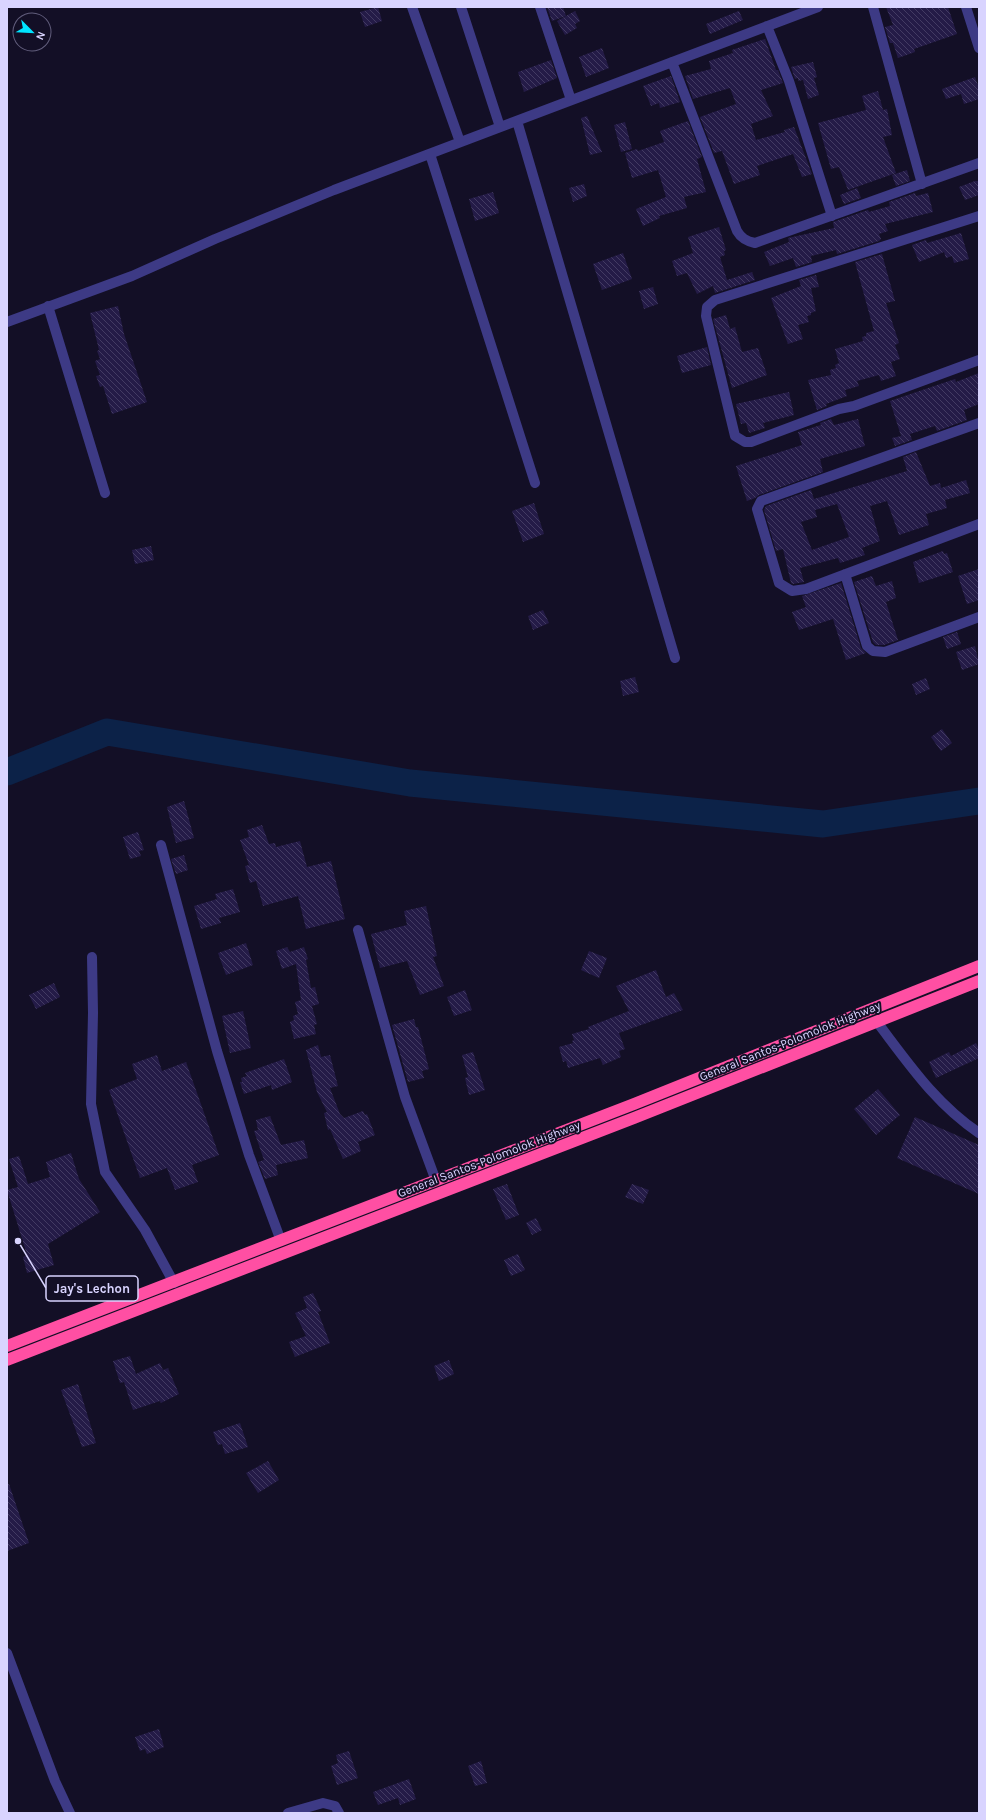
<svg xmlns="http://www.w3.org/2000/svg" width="986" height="1820" font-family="Karla,sans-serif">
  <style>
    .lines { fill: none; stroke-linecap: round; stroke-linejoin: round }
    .river { stroke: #0c2248; stroke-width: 27 }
    .building { fill: url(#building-back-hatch); fill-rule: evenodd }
    .minor { stroke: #3d3a85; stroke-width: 10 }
    .highway { stroke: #ff4fa3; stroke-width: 12 }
    .labels { text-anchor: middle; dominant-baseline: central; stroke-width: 4; stroke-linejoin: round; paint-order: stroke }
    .street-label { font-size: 12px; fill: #d9d4ff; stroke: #130f26 }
    .leader { fill: none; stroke: #d9d4ff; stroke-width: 1.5 }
    .callout-dot { fill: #d9d4ff; stroke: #130f26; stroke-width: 1.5 }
    .callout { fill: #130f26; stroke: #d9d4ff; stroke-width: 1.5 }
    .callout-label { font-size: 13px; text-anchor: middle; font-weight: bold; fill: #d9d4ff }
  </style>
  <defs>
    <pattern id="building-back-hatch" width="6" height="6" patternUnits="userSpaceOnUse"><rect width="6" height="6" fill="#241b47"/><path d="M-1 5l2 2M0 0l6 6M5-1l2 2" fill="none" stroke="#433b63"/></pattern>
  </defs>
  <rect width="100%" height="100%" fill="#130f26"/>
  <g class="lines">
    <path class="river" d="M7 772 107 732 410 783 823 824 979 801"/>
  </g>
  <path class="building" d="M378 7 382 21 365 27 360 12Z
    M547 7H563L566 16 552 21Z
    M886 7H948L957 34 914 49 915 52 898 58 893 43H890L885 27 893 25Z
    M575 11 580 21 575 24 577 28 565 35 557 21Z
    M739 11 743 20 710 34 706 24Z
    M765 39 776 70H778L783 83 761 90 773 116 751 124 756 140 785 132 784 130 794 127 812 174 802 177 793 154 757 166 760 175 734 184 722 151 714 153 700 117 736 104 730 88 693 99 685 76 711 69 709 61 733 53 732 50Z
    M602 48 609 68 586 77 579 57Z
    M551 60 557 78 524 92 518 72Z
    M813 62 817 77 814 78 819 95 808 99 803 80 798 81V78L795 79 791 67Z
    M671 76 680 102 660 108 659 103 651 106 643 86Z
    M975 77 979 88V99L964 104 961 94 946 99 942 89Z
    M878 91 883 110 887 109 892 135 883 137 896 173 848 190 839 167 831 169 818 123 866 110 862 96Z
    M587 116 602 152 590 155 581 118Z
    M688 121 702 157 697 159 706 192 684 197 687 208 659 216 660 218 643 226 636 209 666 197 658 170 632 178 625 153 637 149 638 151 664 142 660 131Z
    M625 122 632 149 621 152 614 125Z
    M907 170 910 181 896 186 892 175Z
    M975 181H979V195L965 200 959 187Z
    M584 184 587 196 573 202 569 188Z
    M857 188 861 198 844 204 840 195Z
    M493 192 499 213 475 221 469 199Z
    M915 193 916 196 928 193 933 212 885 224 888 231 879 234 881 239 879 241 837 254 836 250 811 256 812 262 796 267 793 258 770 266 764 252 789 242 788 238 834 228 833 222 868 210 869 212 890 206 889 202Z
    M719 227 726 250 724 251 725 255 720 257 727 280 752 272 755 280 715 293 713 286 697 294 687 273 677 276 672 261 693 253 688 237Z
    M961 233 969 259 954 263 952 256 946 258 944 252 919 262 912 245 926 240 927 243Z
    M623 253 632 279 602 290 593 264Z
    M882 254 895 301 886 303 899 343 895 345 900 359 891 362 896 376 881 381 879 375 857 381 859 386 845 390 847 396 826 404 827 406 817 410 808 380 831 375 830 370 836 368 835 365 839 363 835 349 863 341 862 337 866 336V333L874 331 855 262Z
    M816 275 819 287 811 288 816 311 811 313V315L807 316 809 322 798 325 803 339 788 344 771 298 801 286 799 280Z
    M653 287 658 304 644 309 639 291Z
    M118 306 124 334 147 402 112 414 103 386 100 387 96 376 100 375 95 361 100 359 97 351 99 350 90 313Z
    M726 315 730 329 735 327 742 352 758 348 767 375 732 388 713 319Z
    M707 347 711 365 682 373 677 356Z
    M979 373V404L964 410 967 420 937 431 935 426 910 434 912 440 895 446 892 438 901 436 890 401 955 379 956 382Z
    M789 392 794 415 763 423 765 428 749 433 746 423 741 424 736 404Z
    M831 419 834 425 858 419 865 446 820 459 823 472 759 495 755 498 747 501 736 466 802 445 798 432 821 425 820 423Z
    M916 452 930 486 940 483 941 488 966 480 970 493 945 500 947 508 926 514 929 525 899 535 887 501 870 506 880 541 862 548 865 555 840 563 838 558 800 568 804 582 793 584 791 583 783 549 776 551 764 510 766 506 811 490 814 499 907 471 903 457ZM837 504 849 537 812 550 801 522 817 517 815 510Z
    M534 503 544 534 523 542 512 511Z
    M151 546 154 560 135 564 132 550Z
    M943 551 944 554 947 553 953 572 919 583 913 562Z
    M979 569V600L967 604 958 576Z
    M872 576 876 586 892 581 896 598 886 602 898 640 884 645H876L873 642 854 582Z
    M841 583 861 648 866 653 846 660 833 619 799 630 792 612 806 607 802 596Z
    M543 610 549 623 533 630 528 616Z
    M957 632 961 644 947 649 943 637Z
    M975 646 979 664 962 670 956 652Z
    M635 677 639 692 623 696 620 681Z
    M926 678 930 689 916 695 912 684Z
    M942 729 952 743 941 751 931 737Z
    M184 801 194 838 176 843 167 807Z
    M262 825 269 844 275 843 276 847 300 841 307 867 331 861 345 919 306 929 298 896 263 906 256 881 250 883 245 866 249 865 240 840 249 837 247 830Z
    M138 832 144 850 139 851 141 856 130 859 123 837Z
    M184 855 188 870 176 874 171 859Z
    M233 889 240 912 219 918 221 923 201 929 194 906 217 899 215 894Z
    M426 906 437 956 433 957 444 986 420 995 407 961 380 968 371 934 407 925 404 911Z
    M246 943 253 965 226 975 218 953Z
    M287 947 290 952 304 947 308 959 306 960 311 988 315 987 319 1004 312 1006 317 1024 314 1025 316 1034 294 1039 290 1022 294 1020 293 1016 298 1014 295 1002 301 1000 296 964 282 969 276 951Z
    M589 951 607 958 599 978 581 970Z
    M656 970 666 997 674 993 683 1010 619 1033 625 1049 619 1051 621 1057 603 1065 600 1058 568 1068 566 1061 563 1062 559 1047 573 1043 572 1041 574 1040 572 1034 589 1029 588 1027 629 1011 616 986Z
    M54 983 60 997 36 1009 29 995Z
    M465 990 472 1010 454 1016 447 997Z
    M243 1011 251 1048 230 1053 222 1016Z
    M414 1019 416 1027H418L429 1069 422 1071 424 1078 408 1082 392 1025Z
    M976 1043 979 1049V1058L936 1078 929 1062 949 1052 951 1056Z
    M318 1045 321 1057 330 1055 338 1086 330 1088 340 1114 344 1118 363 1111 365 1115 367 1114 375 1135 358 1142 361 1151 343 1159 330 1129 328 1130 324 1113 327 1112 317 1092 306 1050Z
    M473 1052 485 1090 469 1095 465 1078 468 1077 462 1055Z
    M157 1055 162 1071 186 1062 219 1155 192 1165 198 1182 175 1190 167 1168 140 1178 109 1090 137 1079 132 1064Z
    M284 1059 292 1082 272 1090 271 1085 244 1094 240 1082H242L241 1078 247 1076 245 1073Z
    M878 1089 900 1115 876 1135 854 1109Z
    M270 1116 281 1145 304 1140 308 1158 276 1165 278 1175 265 1179 258 1162 264 1160 254 1131 258 1130 256 1120Z
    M915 1117 979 1145V1194L897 1158Z
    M71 1153 79 1179 100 1212 48 1244 54 1265 27 1273 23 1257 27 1255 7 1190 18 1187 9 1159 19 1156 28 1184 50 1177 46 1162Z
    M507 1184 519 1215 506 1220 493 1189Z
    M632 1184 649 1190 643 1204 625 1197Z
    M536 1218 542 1230 532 1235 526 1223Z
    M518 1254 525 1270 511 1276 504 1260Z
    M313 1293 321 1311 318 1312 330 1343 295 1357 289 1342 306 1336 295 1313 307 1308 303 1297Z
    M130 1356 136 1374 160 1363 163 1370 168 1368 179 1394 161 1403 160 1401 133 1410 124 1382 120 1383 113 1361Z
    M449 1360 454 1374 439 1381 434 1366Z
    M78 1384 96 1443 82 1447 61 1390Z
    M240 1423 248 1447 225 1454 222 1444 218 1445 213 1432Z
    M268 1461 279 1480 258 1493 246 1473Z
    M9 1484 29 1543 7 1551V1485Z
    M159 1729 164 1747 147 1754 145 1749 140 1751 135 1737Z
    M349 1751 358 1778 337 1785 331 1766 338 1763 336 1755Z
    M481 1761 487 1783 475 1786 468 1766Z
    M409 1779 416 1799 400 1805 398 1798 378 1805 373 1792Z"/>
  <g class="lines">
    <path class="minor" d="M412 7 460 142
      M461 7 500 127
      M540 7 571 100
      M873 7 922 184
      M966 7 979 48
      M767 26 789 81 832 216
      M672 62 737 231C741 238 746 241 755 243L979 163
      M517 121 675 658
      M430 154 535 483
      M979 216 715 300 707 307 706 316 735 436 745 442H751L839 409 854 406 979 360
      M48 306 105 493
      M7 322 132 276 215 239 334 190 818 7
      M979 423 761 501 757 509 779 583 792 591 806 589 979 524
      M845 574 867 646 873 651 885 652 979 617
      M161 845 217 1051 249 1155 281 1241
      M358 930 405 1097 436 1181
      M92 957 93 1013 91 1104 105 1172 145 1230 174 1283
      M877 1022C909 1064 935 1103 979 1133
      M7 1653 55 1781 70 1813
      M288 1813 323 1803 335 1806 339 1813"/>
    <path class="highway" d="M7 1346 634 1104 979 966
      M7 1360 634 1118 979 981"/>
  </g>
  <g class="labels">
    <g class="street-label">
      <text transform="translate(790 1041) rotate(-22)">General Santos-Polomolok Highway</text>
      <text transform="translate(489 1159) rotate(-21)">General Santos-Polomolok Highway</text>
    </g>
  </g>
  <path class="leader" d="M18 1241L46 1288"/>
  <circle class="callout-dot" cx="18" cy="1241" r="4"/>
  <rect class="callout" x="46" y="1276" width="92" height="25" rx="4"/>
  <g class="callout-label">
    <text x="92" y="1293">Jay's Lechon</text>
  </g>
  <rect width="986" height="1820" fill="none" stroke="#d9d4ff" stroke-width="16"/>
  <g transform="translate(32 32) rotate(114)"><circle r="19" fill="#130f26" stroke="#625e7d"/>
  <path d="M0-3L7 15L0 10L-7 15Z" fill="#00e5ff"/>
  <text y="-6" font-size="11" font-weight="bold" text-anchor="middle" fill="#d9d4ff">N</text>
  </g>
</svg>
